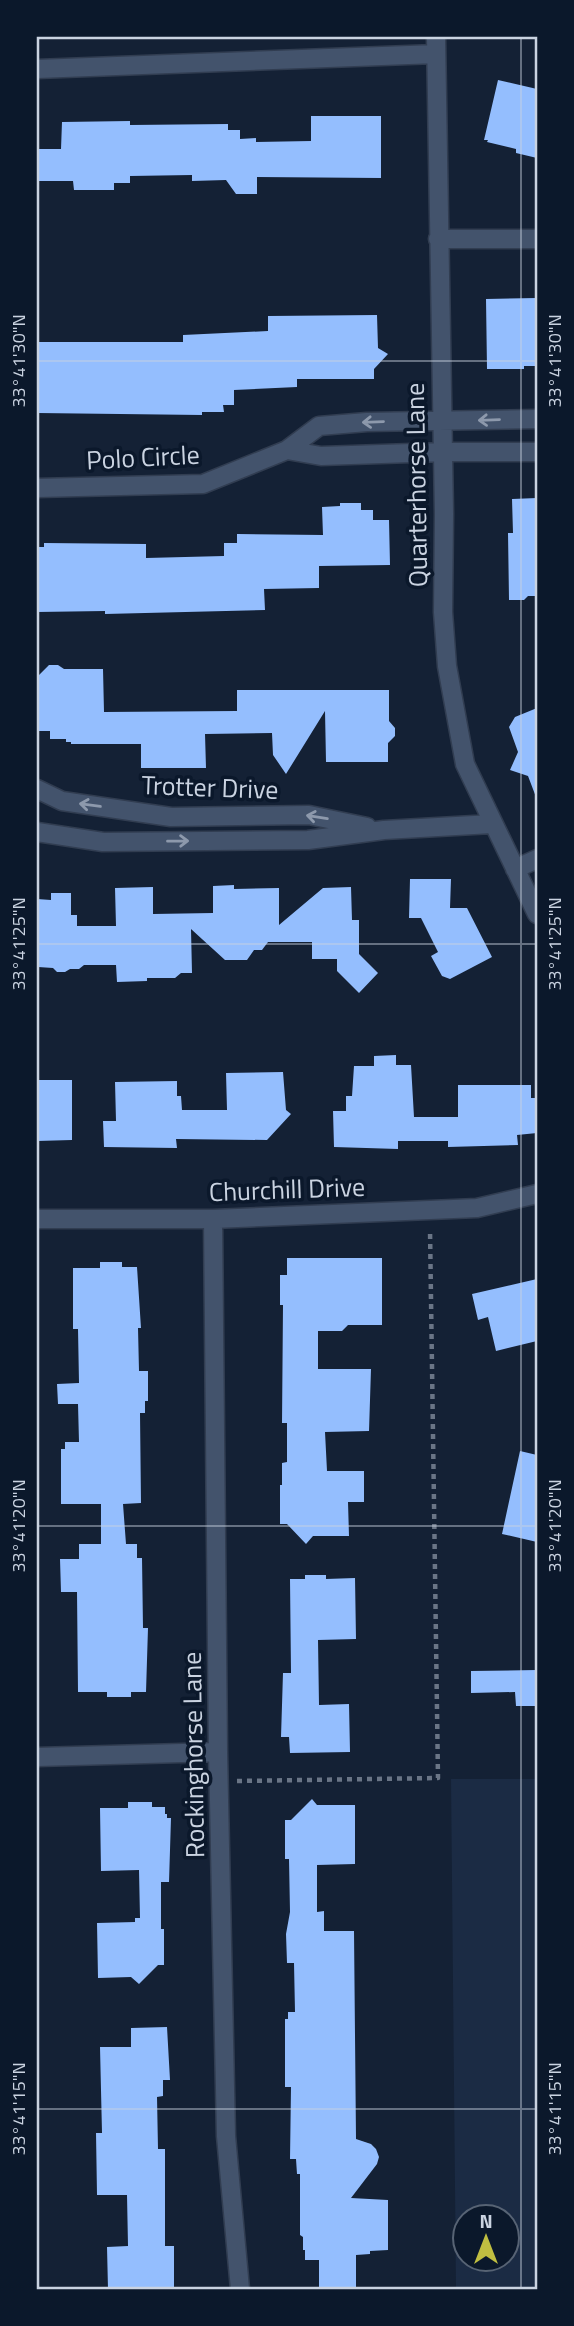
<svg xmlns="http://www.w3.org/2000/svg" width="574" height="2326" font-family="'Titillium Web',sans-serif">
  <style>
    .built { fill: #1b2b44; fill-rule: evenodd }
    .building { fill: #94befe }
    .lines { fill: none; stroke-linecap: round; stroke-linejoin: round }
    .minor-casing { stroke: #313d51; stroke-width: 21 }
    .path { stroke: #6a7586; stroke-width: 4.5; stroke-dasharray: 5 5; stroke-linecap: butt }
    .minor { stroke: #43536c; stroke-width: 18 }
    .oneway { stroke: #8d99ac }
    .ticks { fill: none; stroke: #cad3e1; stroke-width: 2; stroke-opacity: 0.45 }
    .labels { text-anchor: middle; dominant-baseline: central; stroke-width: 7; stroke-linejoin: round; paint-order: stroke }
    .street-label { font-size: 26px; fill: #cad3e1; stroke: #0b182b }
    .neatline { fill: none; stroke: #cad3e1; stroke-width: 2.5 }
    .ticks-label { font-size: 18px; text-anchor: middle; fill: #cad3e1 }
  </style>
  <rect width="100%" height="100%" fill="#142135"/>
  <path class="built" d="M451 1779H537V2289H456ZM466 2218H508V2260H466Z"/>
  <path class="building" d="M498 80 537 89V158L516 153V149L487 142 488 140H484Z
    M311 116H381V178L257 177V194H236L226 180 192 181V175L130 176V183H114V190H74L73 181H37V149H61L62 122 130 121V125L228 124V130H240V139L256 138V142L311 141Z
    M537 298V366H524V369H487L486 299Z
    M377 315 378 348 388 354 374 369V379H297V387L234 390V405H223L224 412H202V415L37 413V342H183V335L268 331V316Z
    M537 498V596H528L524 600H509L508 533H513L512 499Z
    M340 503H361V510H373V520H389L390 565 319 566V588L264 589 265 610 105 614V611L37 612V547H44V543L146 544V558L224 556V543H237V534L323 535 322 507 340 506Z
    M49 665H58L64 669H103L104 712 237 711V690H389V721L395 728V736L388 743V762H326L325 711 286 774 273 755 272 733 205 734 206 768H141V744H71V742H66V739H50V731H37V677Z
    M537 708V797H536L528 776 510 770 518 752 509 727 515 717Z
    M410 879H451L450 908H467L492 957 450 979 442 976 431 956 438 952 421 918H409Z
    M234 885V889L279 888V925L323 888 351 887 352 920H359V954L378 973 359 993 337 971V959H312V942H268L262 950H254L247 960H225L191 929 192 973H181L175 978H147V981L117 982 116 965H84L79 969H70L65 972H57L53 968 38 967 37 899 51 900V893H71V915H77V926H116L115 888 153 887V914L213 913V886Z
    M396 1055V1065H411L414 1117H458V1085H531V1098H537V1133L517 1135 518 1145 448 1147V1141H398V1149L334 1147 333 1111H346V1096H352L354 1066H374V1056Z
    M283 1072 286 1110 291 1114 267 1140 176 1139 177 1148 104 1147 103 1121H116L115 1082 177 1081V1096H181L182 1110H227L226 1073Z
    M37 1080H72V1140L37 1141Z
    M287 1258H382V1325H348L342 1331H318V1369H371L369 1431 325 1432 327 1471H364V1502H348L349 1536H313L306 1544 287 1524H280V1485H282V1463L287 1462V1423H282L283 1305H280V1275H287Z
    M100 1262H122V1267H137L141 1328H138L139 1371H148V1401H145V1413H140L141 1503 123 1504 126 1544H137V1558H142L143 1628H148L146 1692H131V1697H107V1692H78L77 1592H61L60 1559H79V1544H101V1504H61V1449H65V1442H79L78 1404H58L57 1384 79 1383 78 1329H73V1268H100Z
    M537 1279V1341L496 1351 488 1317 478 1320 472 1294Z
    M520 1451 537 1455V1542L502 1534Z
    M305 1575H326V1579L355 1578 356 1639 318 1640 319 1705 349 1704 350 1752 290 1753 289 1737H281L283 1673H291L290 1579H305Z
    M537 1670V1706H516L515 1692 471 1693V1671Z
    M312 1799 317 1805H355V1864L317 1865V1912L324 1911V1931H354L356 2139 371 2144 376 2149 379 2157 377 2164 351 2198 388 2200V2250L370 2251V2254L356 2255V2289H319V2260H305V2250H303V2237L300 2235V2174H297L296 2159H290L291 2087H285V2019H288V2012H295L294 1963H287L286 1934 290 1912 289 1859H285V1820H291Z
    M128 1802H152V1807H165V1814H167V1818H171L169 1882H161V1929H164V1965H158L139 1984 131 1977 98 1978 97 1923 135 1922V1918H140L139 1870 101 1871 100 1808H128Z
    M167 2027 170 2080H163V2096L157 2097 158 2149H165V2246H174V2289H108L107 2247 128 2246 127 2195H97L96 2133H102L100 2047H131V2028Z"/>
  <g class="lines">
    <defs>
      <path id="minor" d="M436 37 444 514 443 612 447 666 465 764 537 914
        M37 69 436 54
        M438 239H537
        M287 450 321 456 442 452H537
        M37 488 203 484 287 450 319 426 367 422 537 419
        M37 789 62 801 171 817 309 815 367 827
        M37 832 103 842 308 840 384 830 492 824
        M515 869 537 859
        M37 1219H213L430 1210 477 1208 537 1194
        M213 1219 218 1752 226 2136 240 2289
        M37 1757 218 1752"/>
    </defs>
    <use href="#minor" class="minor-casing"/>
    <path class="path" d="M237 1781 438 1778 430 1229"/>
    <use href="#minor" class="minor"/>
  </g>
  <defs><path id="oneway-shaft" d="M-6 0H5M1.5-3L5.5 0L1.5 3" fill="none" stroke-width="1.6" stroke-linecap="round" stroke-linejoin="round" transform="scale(1.75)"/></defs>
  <g class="oneway">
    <use href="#oneway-shaft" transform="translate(489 420) rotate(178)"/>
    <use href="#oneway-shaft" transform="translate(373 422) rotate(178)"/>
    <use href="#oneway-shaft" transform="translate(90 805) rotate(-172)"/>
    <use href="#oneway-shaft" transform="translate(317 817) rotate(-171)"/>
    <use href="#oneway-shaft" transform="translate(178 841) rotate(-1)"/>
  </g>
  <path class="ticks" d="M521 37V2289M37 361H537M37 944H537M37 1526H537M37 2109H537"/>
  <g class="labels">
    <g class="street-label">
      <text transform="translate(143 457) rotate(-3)">Polo Circle</text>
      <text transform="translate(416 485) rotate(-91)">Quarterhorse Lane</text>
      <text transform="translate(210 787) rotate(2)">Trotter Drive</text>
      <text transform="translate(287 1189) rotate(-2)">Churchill Drive</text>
      <text transform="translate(193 1755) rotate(-91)">Rockinghorse Lane</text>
    </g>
  </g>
  <rect width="574" height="2326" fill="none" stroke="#0b182b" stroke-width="77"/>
  <g transform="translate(486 2238)"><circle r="33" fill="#0b182b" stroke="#576374" stroke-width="2"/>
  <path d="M0-5L12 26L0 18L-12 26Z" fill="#c0be41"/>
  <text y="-10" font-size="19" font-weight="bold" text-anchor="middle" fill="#cad3e1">N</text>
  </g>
  <rect x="38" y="38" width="498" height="2250" class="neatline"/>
  <g class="ticks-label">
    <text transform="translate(19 361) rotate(-90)" y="6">33°41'30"N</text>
    <text transform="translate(555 361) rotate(-90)" y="6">33°41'30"N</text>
    <text transform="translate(19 944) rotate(-90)" y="6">33°41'25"N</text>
    <text transform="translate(555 944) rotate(-90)" y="6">33°41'25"N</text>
    <text transform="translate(19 1526) rotate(-90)" y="6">33°41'20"N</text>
    <text transform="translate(555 1526) rotate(-90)" y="6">33°41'20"N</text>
    <text transform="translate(19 2109) rotate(-90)" y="6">33°41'15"N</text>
    <text transform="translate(555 2109) rotate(-90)" y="6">33°41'15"N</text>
  </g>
</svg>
